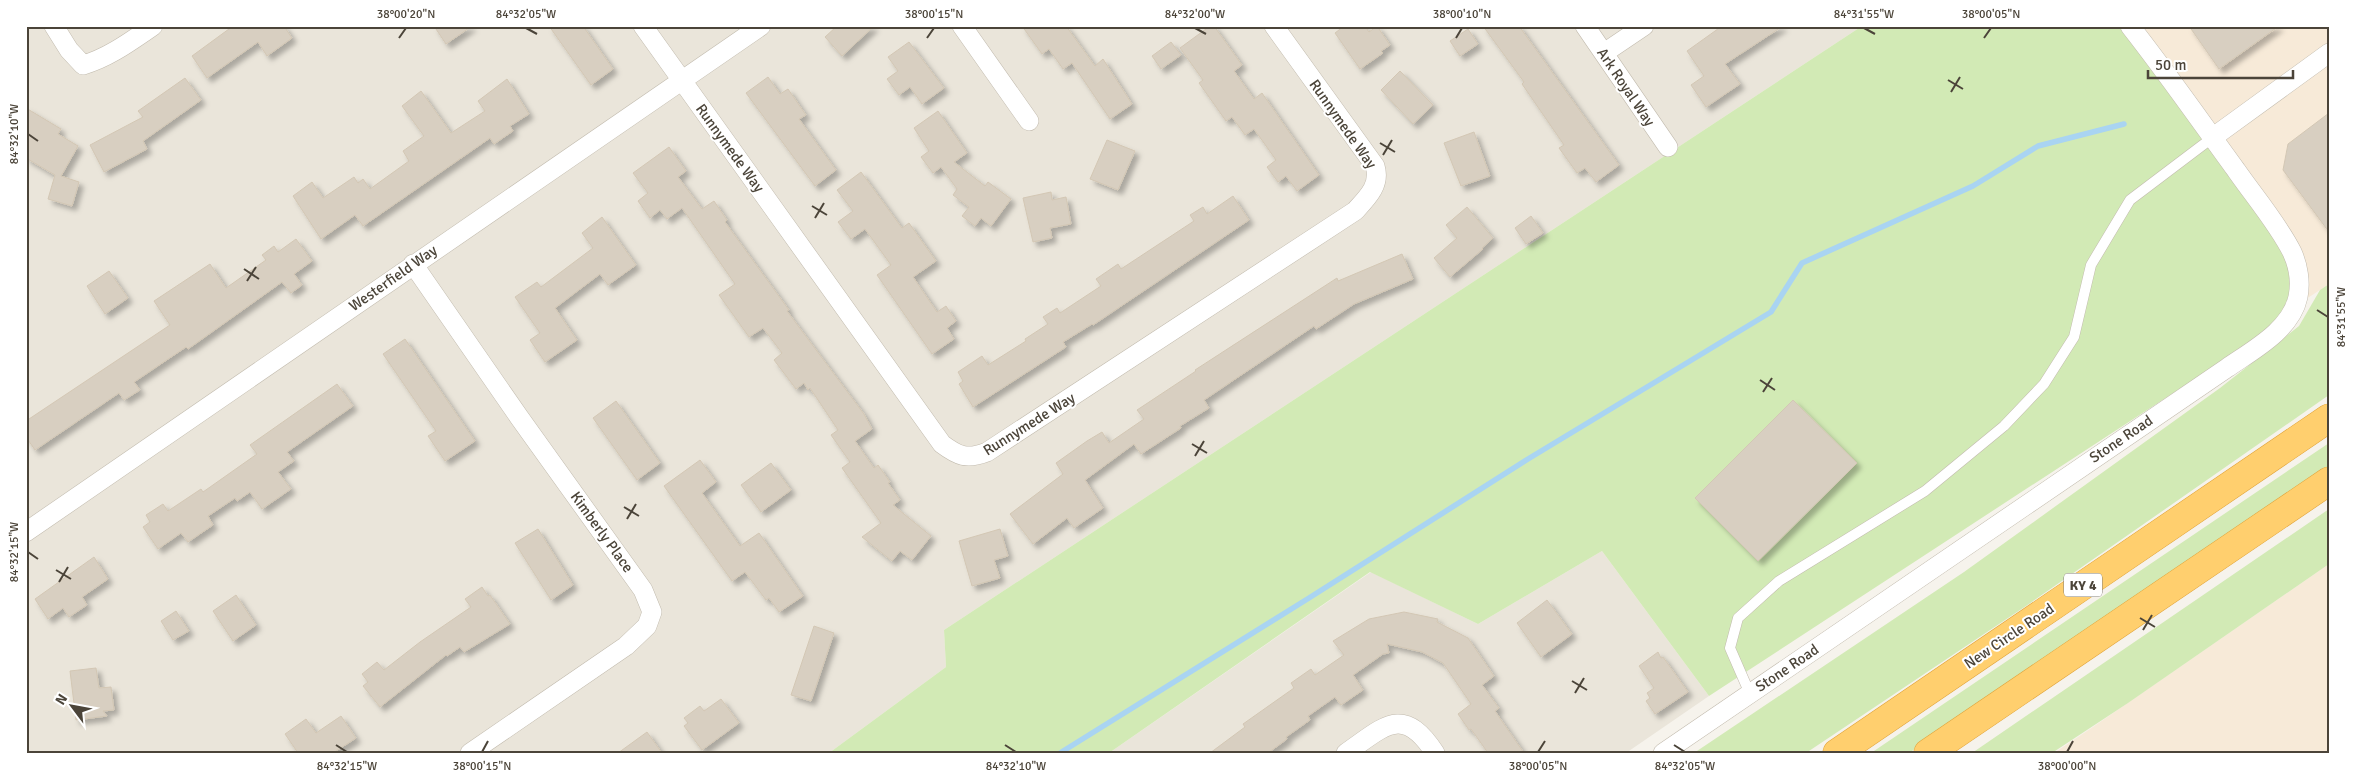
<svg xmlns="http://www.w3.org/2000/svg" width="2355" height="779" font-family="Signika,sans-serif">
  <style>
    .residential { fill: #eae5da }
    .commercial { fill: #f7ead8 }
    .green { fill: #d2eab5 }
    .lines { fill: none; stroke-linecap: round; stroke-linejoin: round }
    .stream { stroke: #a9d4f2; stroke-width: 5.5 }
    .building { fill: #d8cfc1; stroke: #d3c7b4; filter: url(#shadow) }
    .service-casing { stroke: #c2bbae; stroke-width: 11 }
    .minor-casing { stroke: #c2bbae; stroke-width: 20 }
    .motorway-casing { stroke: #e0a43c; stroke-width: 29 }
    .service { stroke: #fff; stroke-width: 10 }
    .minor { stroke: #fff; stroke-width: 19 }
    .motorway { stroke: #ffcf6e; stroke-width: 28 }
    .ticks { fill: none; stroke: #4b4439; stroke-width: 2 }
    .labels { text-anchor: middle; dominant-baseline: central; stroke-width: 4; stroke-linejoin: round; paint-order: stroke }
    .shield { fill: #fff; stroke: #817c74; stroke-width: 1 }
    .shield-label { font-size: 14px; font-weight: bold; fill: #4b4439 }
    .street-label { font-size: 15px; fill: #4b4439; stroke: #fff }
    .neatline { fill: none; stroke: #4b4439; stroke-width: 2 }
    .ticks-label { font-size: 12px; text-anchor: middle; fill: #4b4439 }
  </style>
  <defs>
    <filter id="shadow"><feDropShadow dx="4.5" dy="4.5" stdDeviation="2.5" flood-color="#0004"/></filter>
  </defs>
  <rect width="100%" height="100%" fill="#f6f3ec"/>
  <path class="residential" d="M26 26H1862L944 630 946 667 829 753H26Z
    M1602 551 1709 696 1626 753H1109L1371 572 1478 624Z"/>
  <path class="commercial" d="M2126 26H2329V284L2294 307Z
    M2329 564V753H2054L2090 729Z"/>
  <path class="green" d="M1862 26H2130L2259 203 2299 284 2288 318 1709 696 1602 551 1478 624 1370 572 1109 753H829L946 667 944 630Z
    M2329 284V395L2026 606 1806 753H1694L1964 572 2220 388 2299 326 2320 290Z
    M2329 443V468L1909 753H1871Z
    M2329 509V564L2128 703 2052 753H1972Z"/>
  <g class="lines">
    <path class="stream" d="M1060 753 1309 598 1528 459 1771 312 1802 263 1973 186 2038 146 2124 124"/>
  </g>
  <path class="building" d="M233 26H284L292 38 267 56 258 42 207 78 192 56Z
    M434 26H472L446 44Z
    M549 26H583L613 69 591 85Z
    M837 26H874L842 56 825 37Z
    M1022 26H1066L1095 66 1103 59 1132 104 1110 119 1072 63 1063 69 1049 49 1042 54Z
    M1210 26H1214L1242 65 1234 71 1254 99 1262 93 1319 175 1297 191 1286 176 1278 182 1267 167 1276 160 1254 129 1245 135 1232 117 1226 121 1199 83 1203 80 1180 48Z
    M1344 26H1365L1369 32 1377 26 1390 45 1381 51 1383 53 1360 69 1335 33Z
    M1483 26H1519L1619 165 1596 182 1585 168 1577 173 1559 148 1564 145 1522 84 1524 82Z
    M1722 26H1783L1725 64 1740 84 1706 107 1691 85 1704 76 1687 51Z
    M2189 26H2279L2219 69Z
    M1468 29 1478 44 1460 56 1450 41Z
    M909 42 944 88 922 104 910 87 899 95 887 79 898 71 888 57Z
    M1171 42 1181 55 1161 69 1152 56Z
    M1400 71 1433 105 1413 124 1381 90Z
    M768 77 780 94 788 89 806 115 799 119 836 170 815 186 746 93Z
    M185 78 201 100 143 141 147 149 104 172 90 145 143 117 138 111Z
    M507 79 529 114 510 126 513 131 494 144 490 138 363 226 355 215 321 239 293 196 312 182 323 198 354 177 358 183 363 179 370 189 409 161 403 151 424 136 402 106 421 91 451 133 485 111 478 101Z
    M26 108 61 129 58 134 78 146 61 176 79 182 72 206 48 199 55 175 26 158Z
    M938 111 967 153 954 162 985 186 988 182 1011 199 991 226 981 218 975 226 962 216 969 207 953 195 957 189 941 167 933 173 921 157 929 151 914 128Z
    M2329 113V232L2283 170 2288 144Z
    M1474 132 1490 176 1461 186 1444 143Z
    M1107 140 1135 151 1118 190 1090 179Z
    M669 147 686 171 678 177 702 209 714 201 727 220 725 222 789 310 787 311 864 414 872 429 855 441 874 468 878 465 890 482 888 483 900 500 893 505 931 536 912 560 900 551 892 561 862 537 881 523 842 468 850 462 831 435 838 430 810 388 808 390 804 383 796 389 774 360 782 353 763 328 749 337 719 295 735 284 682 208 667 219 660 210 650 218 638 201 648 193 633 173Z
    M861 172 902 228 909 223 936 261 913 277 937 312 946 306 956 321 947 328 954 339 932 354 877 275 891 265 865 229 851 239 838 222 853 211 837 190Z
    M1051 192 1052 200 1066 197 1071 224 1050 228 1052 238 1033 242 1023 198Z
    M1233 196 1249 220 1093 325 1092 324 1063 342 1066 347 973 407 959 384 963 381 958 372 982 356 988 365 1026 341 1025 339 1048 324 1043 317 1057 308 1060 313 1101 286 1096 279 1118 264 1121 269 1194 221 1190 215 1203 207 1207 214Z
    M1467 207 1493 238 1482 248 1483 249 1450 277 1434 258 1457 238 1446 225Z
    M1531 216 1543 233 1526 244 1515 228Z
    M602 217 636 265 608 285 600 274 555 308 577 340 545 362 530 340 540 333 515 297 537 282 541 287 593 248 582 233Z
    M296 239 312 261 294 274 302 285 291 293 282 282 188 349 186 347 134 382 140 390 124 400 119 393 35 450 26 437V421L170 325 154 301 210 264 226 288 266 260 262 255 274 246 278 252Z
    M1402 254 1413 279 1354 304 1316 329 1314 326 1204 400 1209 408 1180 426 1181 428 1141 454 1134 444 1085 480 1103 508 1074 528 1067 518 1033 544 1010 514 1063 474 1056 463 1087 441 1102 432 1109 443 1144 419 1137 410 1196 371 1195 370 1337 278 1338 281Z
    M109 271 128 298 105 314 87 286Z
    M405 339 475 441 445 461 428 436 436 431 383 354Z
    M337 384 353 406 287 452 294 461 278 472 291 489 262 509 250 492 237 501 235 498 208 516 213 525 188 542 181 533 158 549 143 527 150 522 146 515 163 504 168 511 201 489 203 492 257 454 250 445Z
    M1793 400 1857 463 1758 561 1695 498Z
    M616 401 660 463 637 480 593 418Z
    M700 460 716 482 702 493 740 546 759 533 803 596 779 612 769 598 766 600 745 572 732 581 664 486Z
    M771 463 791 490 761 512 741 485Z
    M538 529 573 585 551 600 515 543Z
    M1000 529 1008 556 994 560 1000 578 972 586 959 541Z
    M94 557 108 579 82 597 87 605 69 617 63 608 48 619 35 599Z
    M482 587 488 596 490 595 510 624 464 652 460 647 447 656 446 655 380 707 363 686 368 682 362 674 377 662 384 670 420 642 471 607 465 599Z
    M236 595 256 625 233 641 213 611Z
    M1547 600 1572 634 1541 657 1517 623Z
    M176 611 189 631 173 640 161 621Z
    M1404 612 1438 619 1437 622 1468 638 1494 676 1482 685 1499 708 1495 711 1524 753H1488L1471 729 1469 730 1458 714 1471 704 1443 663 1422 652 1387 644 1389 653 1383 654 1353 675 1363 690 1341 705 1335 697 1308 716 1310 720 1286 737 1287 739 1268 753H1210L1245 727 1243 724 1294 688 1291 683 1311 669 1315 675 1344 655 1333 641 1369 619Z
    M814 626 834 633 811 701 791 695Z
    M1658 652 1661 658 1663 657 1688 692 1655 714 1646 701 1650 698 1647 693 1654 688 1639 666Z
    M96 668 99 688 111 687 114 710 103 711 107 716 76 720 70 671Z
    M721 699 739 723 702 750 684 726 688 723 684 718 700 706 704 711Z
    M341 716 356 738 333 753H298L285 734 306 719 316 733Z
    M647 732 662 753H618Z"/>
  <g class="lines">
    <defs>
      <path id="service" d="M1750 694 1730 648 1738 618 1779 581 1925 491 2004 426 2044 384 2074 337 2091 265 2130 200 2212 138"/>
      <path id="minor" d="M54 26 69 50 83 65C108 58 131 41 153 26
        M643 26 942 444C958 456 967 460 987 452L1355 211C1367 198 1381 185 1375 166L1274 26
        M962 26 1029 121
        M1585 26 1668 147
        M1604 53 1644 26
        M2212 138 2329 53
        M413 264 519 417 643 590 652 612 647 626 626 646 470 753
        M26 532 761 26
        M1346 753C1385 726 1403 704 1435 753
        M1663 753 2227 368C2253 350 2291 330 2298 297 2301 282 2298 265 2292 252 2278 224 2254 196 2236 170 2201 122 2167 73 2130 26"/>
      <path id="motorway" d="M1837 753 2329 418
        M1928 753 2329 481"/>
    </defs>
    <use href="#service" class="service-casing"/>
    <use href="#minor" class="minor-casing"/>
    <use href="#motorway" class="motorway-casing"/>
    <use href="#service" class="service"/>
    <use href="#minor" class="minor"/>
    <use href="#motorway" class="motorway"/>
  </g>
  <path class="ticks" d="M526 28 537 34M1195 28 1206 34M1864 28 1875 34M399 38 406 28M927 38 934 28M1456 38 1462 28M1984 38 1991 28M1948 80 1963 89M1951 92 1960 77M28 134 38 141M1380 143 1395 152M1383 155 1392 140M812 206 827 215M815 218 824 203M244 269 259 279M247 281 256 267M2317 310 2328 317M1760 380 1775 390M1763 392 1772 378M1192 444 1207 453M1195 456 1204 441M624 507 639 516M627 519 636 504M28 552 38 559M56 570 71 579M59 582 68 567M2140 618 2155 627M2143 630 2152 615M1572 681 1587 690M1575 693 1584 678M336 745 347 752M1005 745 1016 752M1674 745 1685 752M482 752 488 741M1538 752 1545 741M2067 752 2073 741"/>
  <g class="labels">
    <rect class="shield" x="2064" y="573.5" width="38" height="23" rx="4"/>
    <g class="shield-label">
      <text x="2083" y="585">KY 4</text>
    </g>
    <g class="street-label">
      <text transform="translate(1626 87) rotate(56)">Ark Royal Way</text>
      <text transform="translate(1343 124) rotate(55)">Runnymede Way</text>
      <text transform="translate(730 148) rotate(54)">Runnymede Way</text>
      <text transform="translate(393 278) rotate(-35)">Westerfield Way</text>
      <text transform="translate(1029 424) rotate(-32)">Runnymede Way</text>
      <text transform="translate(2121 439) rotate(-34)">Stone Road</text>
      <text transform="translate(602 532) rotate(54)">Kimberly Place</text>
      <text transform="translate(2009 636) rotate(-34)">New Circle Road</text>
      <text transform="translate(1787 668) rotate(-34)">Stone Road</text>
    </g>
  </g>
  <rect width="2355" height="779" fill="none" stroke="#ffffff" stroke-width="55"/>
  <g transform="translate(72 706) rotate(302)" stroke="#ffffff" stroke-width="4" paint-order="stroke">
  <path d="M0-4L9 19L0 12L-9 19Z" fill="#4b4439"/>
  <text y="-8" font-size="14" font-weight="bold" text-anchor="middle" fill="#4b4439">N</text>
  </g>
  <path d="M2148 70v8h145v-8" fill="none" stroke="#4b4439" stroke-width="2.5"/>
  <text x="2155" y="70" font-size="15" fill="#4b4439" stroke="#ffffff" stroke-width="4" paint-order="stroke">50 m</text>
  <rect x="28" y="28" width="2300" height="724" class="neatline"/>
  <g class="ticks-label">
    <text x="406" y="18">38°00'20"N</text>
    <text x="526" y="18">84°32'05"W</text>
    <text x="934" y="18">38°00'15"N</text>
    <text x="1195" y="18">84°32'00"W</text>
    <text x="1462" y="18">38°00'10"N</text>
    <text x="1864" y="18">84°31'55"W</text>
    <text x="1991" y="18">38°00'05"N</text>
    <text transform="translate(14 134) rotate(-90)" y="4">84°32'10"W</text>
    <text transform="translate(2341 317) rotate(-90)" y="4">84°31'55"W</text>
    <text transform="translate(14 552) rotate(-90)" y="4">84°32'15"W</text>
    <text x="347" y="770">84°32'15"W</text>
    <text x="482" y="770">38°00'15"N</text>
    <text x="1016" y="770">84°32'10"W</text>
    <text x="1538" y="770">38°00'05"N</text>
    <text x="1685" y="770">84°32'05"W</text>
    <text x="2067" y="770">38°00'00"N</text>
  </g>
</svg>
